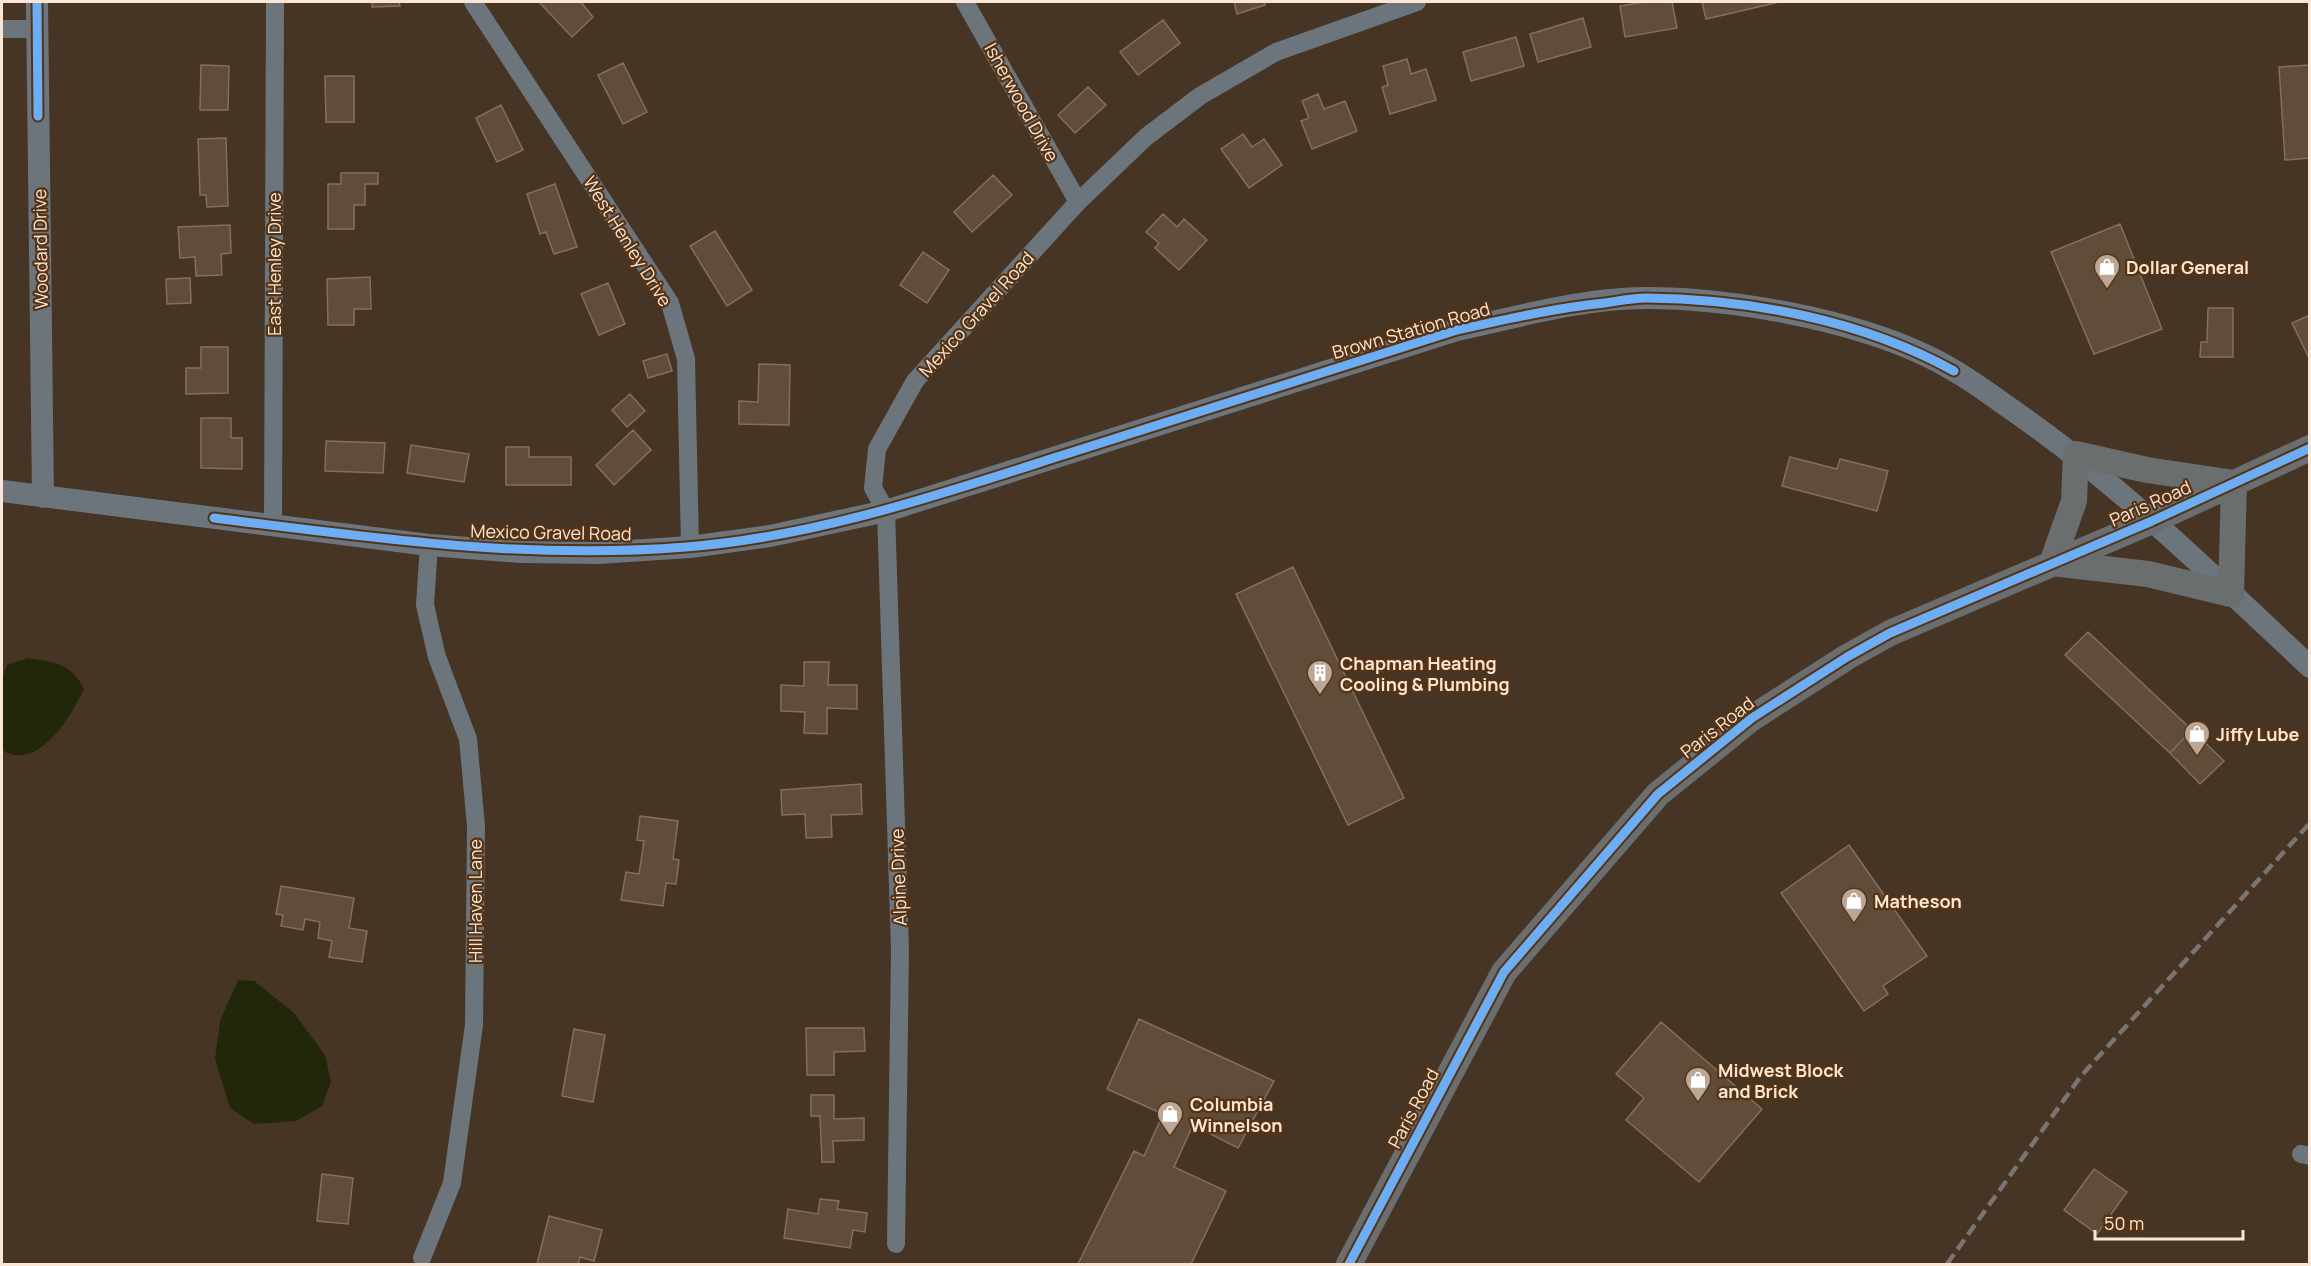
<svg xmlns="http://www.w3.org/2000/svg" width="2311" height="1266" font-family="Manrope,sans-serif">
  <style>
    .water { fill: #23270a }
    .building { fill: #604c39; stroke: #846f5d; stroke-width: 1.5 }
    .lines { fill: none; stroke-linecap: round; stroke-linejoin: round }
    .minor { stroke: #6d757c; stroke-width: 18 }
    .tertiary { stroke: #6d757c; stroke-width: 22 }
    .secondary { stroke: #6b6e6e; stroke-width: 26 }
    .rail { stroke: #787574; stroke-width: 4.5; stroke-dasharray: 12 6; stroke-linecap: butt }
    .cycleway-casing { stroke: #553315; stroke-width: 13 }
    .cycleway { stroke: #6dadf4; stroke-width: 9 }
    .labels { text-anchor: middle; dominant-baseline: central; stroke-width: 4.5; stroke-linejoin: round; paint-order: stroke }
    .street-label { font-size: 18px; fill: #fbe5d4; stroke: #553315 }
    .poi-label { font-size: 18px; font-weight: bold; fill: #fbe5d4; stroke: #553315; text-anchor: start }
  </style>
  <rect width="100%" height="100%" fill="#463424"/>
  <path class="water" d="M28 658C55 662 71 663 84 689 71 716 38 773 2 750V679L7 665Z
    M238 980 254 981 294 1013 325 1055 331 1082 322 1106 296 1121 254 1124 230 1108 215 1059 220 1021Z"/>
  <path class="building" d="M372 2H399L400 6 372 7Z
    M542 2H581L593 17 572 37 540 3Z
    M1234 2H1264L1265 5 1237 14Z
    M1645 2H1672L1677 28 1625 37 1620 6Z
    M1702 2H1774L1775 3 1706 19Z
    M1583 18 1591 47 1538 62 1530 34Z
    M1163 20 1180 43 1138 75 1120 52Z
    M1516 37 1524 66 1471 81 1463 52Z
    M1407 59 1411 74 1426 69 1436 100 1390 114 1382 87 1388 85 1383 66Z
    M623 63 647 112 623 124 598 75Z
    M201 65 229 66 228 110H200Z
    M2310 65V158L2285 160 2279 67Z
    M325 76H354V122H326Z
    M1088 87 1106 105 1075 133 1058 115Z
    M1318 94 1324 109 1345 101 1357 131 1312 149 1301 121 1309 118 1302 101Z
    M501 105 523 150 497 162 476 118Z
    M1243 134 1252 147 1264 139 1282 165 1249 188 1221 149Z
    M226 138 228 206 207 207 206 195H200L198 139Z
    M341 173H378V184H365V205H354V229H328V184H341Z
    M993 175 1012 195 972 232 954 212Z
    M555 184 577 247 554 254 546 232 540 234 527 194Z
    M1163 214 1177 227 1184 219 1207 240 1179 270 1155 248 1159 243 1146 232Z
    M2120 224 2162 329 2094 354 2051 252Z
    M230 225 231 253 221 254 222 275 196 276 195 257 180 258 178 227Z
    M715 231 752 290 727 306 690 246Z
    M923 252 949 270 927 303 900 285Z
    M370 277 371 309H354V325H328L327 279Z
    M190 278 191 303 167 304 166 279Z
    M608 283 625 324 599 335 581 294Z
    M2208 308H2233V357H2200L2201 342H2207Z
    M2310 315V355L2308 356 2292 323Z
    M201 347H228V393L186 394V368H201Z
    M667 354 672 371 648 378 643 361Z
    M759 364 790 365 789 425 739 424V401L758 402Z
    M630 394 645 411 627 427 612 410Z
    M201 418H231V438H242V469L201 468Z
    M633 430 651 450 614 485 596 465Z
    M326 441 385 443 383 473 325 471Z
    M411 445 469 454 464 482 407 473Z
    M506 447H529V457H571V485H506Z
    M1790 457 1837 469 1840 459 1888 471 1877 511 1782 486Z
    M1293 567 1404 798 1348 825 1236 594Z
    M2088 632 2192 730 2170 753 2065 655Z
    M804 662H829L828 685H857V709L827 708V734L804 733 805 712 781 711V685L804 686Z
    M2192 730 2224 761 2200 784 2170 753Z
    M861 784 862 814 831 815 832 837 806 838 805 814 782 815 781 790Z
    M640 816 678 821 673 859 679 860 676 884 666 883 663 906 621 900 626 872 639 874 644 841 637 840Z
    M1849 845 1927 956 1883 986 1888 994 1864 1011 1781 893Z
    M281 886 354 898 349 928 367 931 362 962 329 957 332 941 318 938 320 922 305 919 303 930 281 926 283 915 276 914Z
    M1139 1019 1274 1081 1238 1148 1193 1125 1174 1167 1226 1191 1191 1264H1078L1134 1151 1144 1156 1163 1114 1107 1089Z
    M1661 1022 1762 1109 1699 1182 1626 1120 1644 1098 1616 1074Z
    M806 1028H864L865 1051 834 1052V1075H807Z
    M574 1029 605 1035 593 1102 562 1096Z
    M811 1095H834V1119L864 1118V1140L833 1141 834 1162H822L820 1116H811Z
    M2094 1169 2127 1192 2097 1234 2064 1210Z
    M322 1174 353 1178 348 1224 317 1221Z
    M820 1199 839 1201 837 1209 867 1213 865 1232 853 1230 850 1248 784 1238 788 1209 818 1214Z
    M549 1216 602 1230 594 1261 580 1257 578 1264H537Z"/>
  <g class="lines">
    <path class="minor" d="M473 2 670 303 686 359 690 547
      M965 2 1078 202
      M2 29H37
      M273 526 275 2
      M2301 1154 2310 1156
      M896 1244 900 950 886 511 873 488 877 449 915 381 1078 202 1146 137 1200 96 1276 52 1417 2
      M422 1258 452 1183 474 1025 476 826 468 739 437 657 425 605 429 545"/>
    <path class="tertiary" d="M37 2 43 497
      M2 491 429 545 521 552 598 553 690 547 770 536 886 511 1457 330C1517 317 1584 298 1645 298 1731 298 1850 319 1927 356 1959 371 1988 393 2018 414 2123 487 2216 579 2310 667"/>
    <path class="secondary" d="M2076 454 2147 470 2234 483 2231 594 2148 574 2052 563 2074 501Z
      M1349 1264 1504 972 1658 794 1752 718 1847 657 1890 633 2152 521 2310 448"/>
    <path class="rail" d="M1947 1264 2081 1076 2310 823"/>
    <defs>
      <path id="cycleway" d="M37 2 38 116
        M214 518C374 538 524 560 686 547 815 537 938 495 1060 456 1192 414 1325 372 1457 330 1507 319 1555 308 1605 303 1618 301 1632 298 1646 298 1750 299 1862 320 1954 371
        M1349 1264 1504 972 1658 794 1752 718 1847 657 1890 633 2152 521 2310 448"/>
    </defs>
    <use href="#cycleway" class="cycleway-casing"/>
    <use href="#cycleway" class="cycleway"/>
  </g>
  <defs>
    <symbol id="shop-pin" viewBox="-11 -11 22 30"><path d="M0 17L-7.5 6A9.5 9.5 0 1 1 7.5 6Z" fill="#bca796" stroke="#553315"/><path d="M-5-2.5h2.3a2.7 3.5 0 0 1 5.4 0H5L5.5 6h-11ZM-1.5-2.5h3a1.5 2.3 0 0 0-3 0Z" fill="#fff"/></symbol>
    <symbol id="building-pin" viewBox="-11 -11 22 30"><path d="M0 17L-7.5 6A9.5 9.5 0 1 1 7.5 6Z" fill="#bca796" stroke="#553315"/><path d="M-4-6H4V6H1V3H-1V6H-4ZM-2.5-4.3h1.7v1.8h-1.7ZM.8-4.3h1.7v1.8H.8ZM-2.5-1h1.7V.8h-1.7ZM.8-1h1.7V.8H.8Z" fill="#fff"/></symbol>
  </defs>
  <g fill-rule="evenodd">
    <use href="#shop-pin" x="2092" y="252" width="30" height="40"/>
    <use href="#building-pin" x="1305" y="658" width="30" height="40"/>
    <use href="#shop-pin" x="2182" y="719" width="30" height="40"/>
    <use href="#shop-pin" x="1839" y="886" width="30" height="40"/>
    <use href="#shop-pin" x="1683" y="1065" width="30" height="40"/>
    <use href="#shop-pin" x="1155" y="1099" width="30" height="40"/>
  </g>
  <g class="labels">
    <g class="street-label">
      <text transform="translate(1022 102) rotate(61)">Isherwood Drive</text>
      <text transform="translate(628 241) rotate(58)">West Henley Drive</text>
      <text transform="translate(40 249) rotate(-91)">Woodard Drive</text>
      <text transform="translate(274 264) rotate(-90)">East Henley Drive</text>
      <text transform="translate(976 314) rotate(-48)">Mexico Gravel Road</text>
      <text transform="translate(1411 330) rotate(-16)">Brown Station Road</text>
      <text transform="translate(2150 503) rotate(-24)">Paris Road</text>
      <text transform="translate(551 532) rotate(1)">Mexico Gravel Road</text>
      <text transform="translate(1717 727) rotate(-38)">Paris Road</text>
      <text transform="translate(898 877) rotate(-92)">Alpine Drive</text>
      <text transform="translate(475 901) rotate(-90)">Hill Haven Lane</text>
      <text transform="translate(1413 1108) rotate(-62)">Paris Road</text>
    </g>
    <g class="poi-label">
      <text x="2126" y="267">Dollar General</text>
      <text x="1340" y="663">Chapman Heating<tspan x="1340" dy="21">Cooling &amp; Plumbing</tspan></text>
      <text x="2216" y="734">Jiffy Lube</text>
      <text x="1874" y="901">Matheson</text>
      <text x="1718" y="1070">Midwest Block<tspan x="1718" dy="21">and Brick</tspan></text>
      <text x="1190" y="1104">Columbia<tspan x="1190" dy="21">Winnelson</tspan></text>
    </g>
  </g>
  <rect width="2311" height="1266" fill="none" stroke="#fbe5d4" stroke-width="6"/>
  <path d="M2095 1230v9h148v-9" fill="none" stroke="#fbe5d4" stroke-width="3"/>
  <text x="2104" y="1230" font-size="18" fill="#fbe5d4" stroke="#553315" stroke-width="4.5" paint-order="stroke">50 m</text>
</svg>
